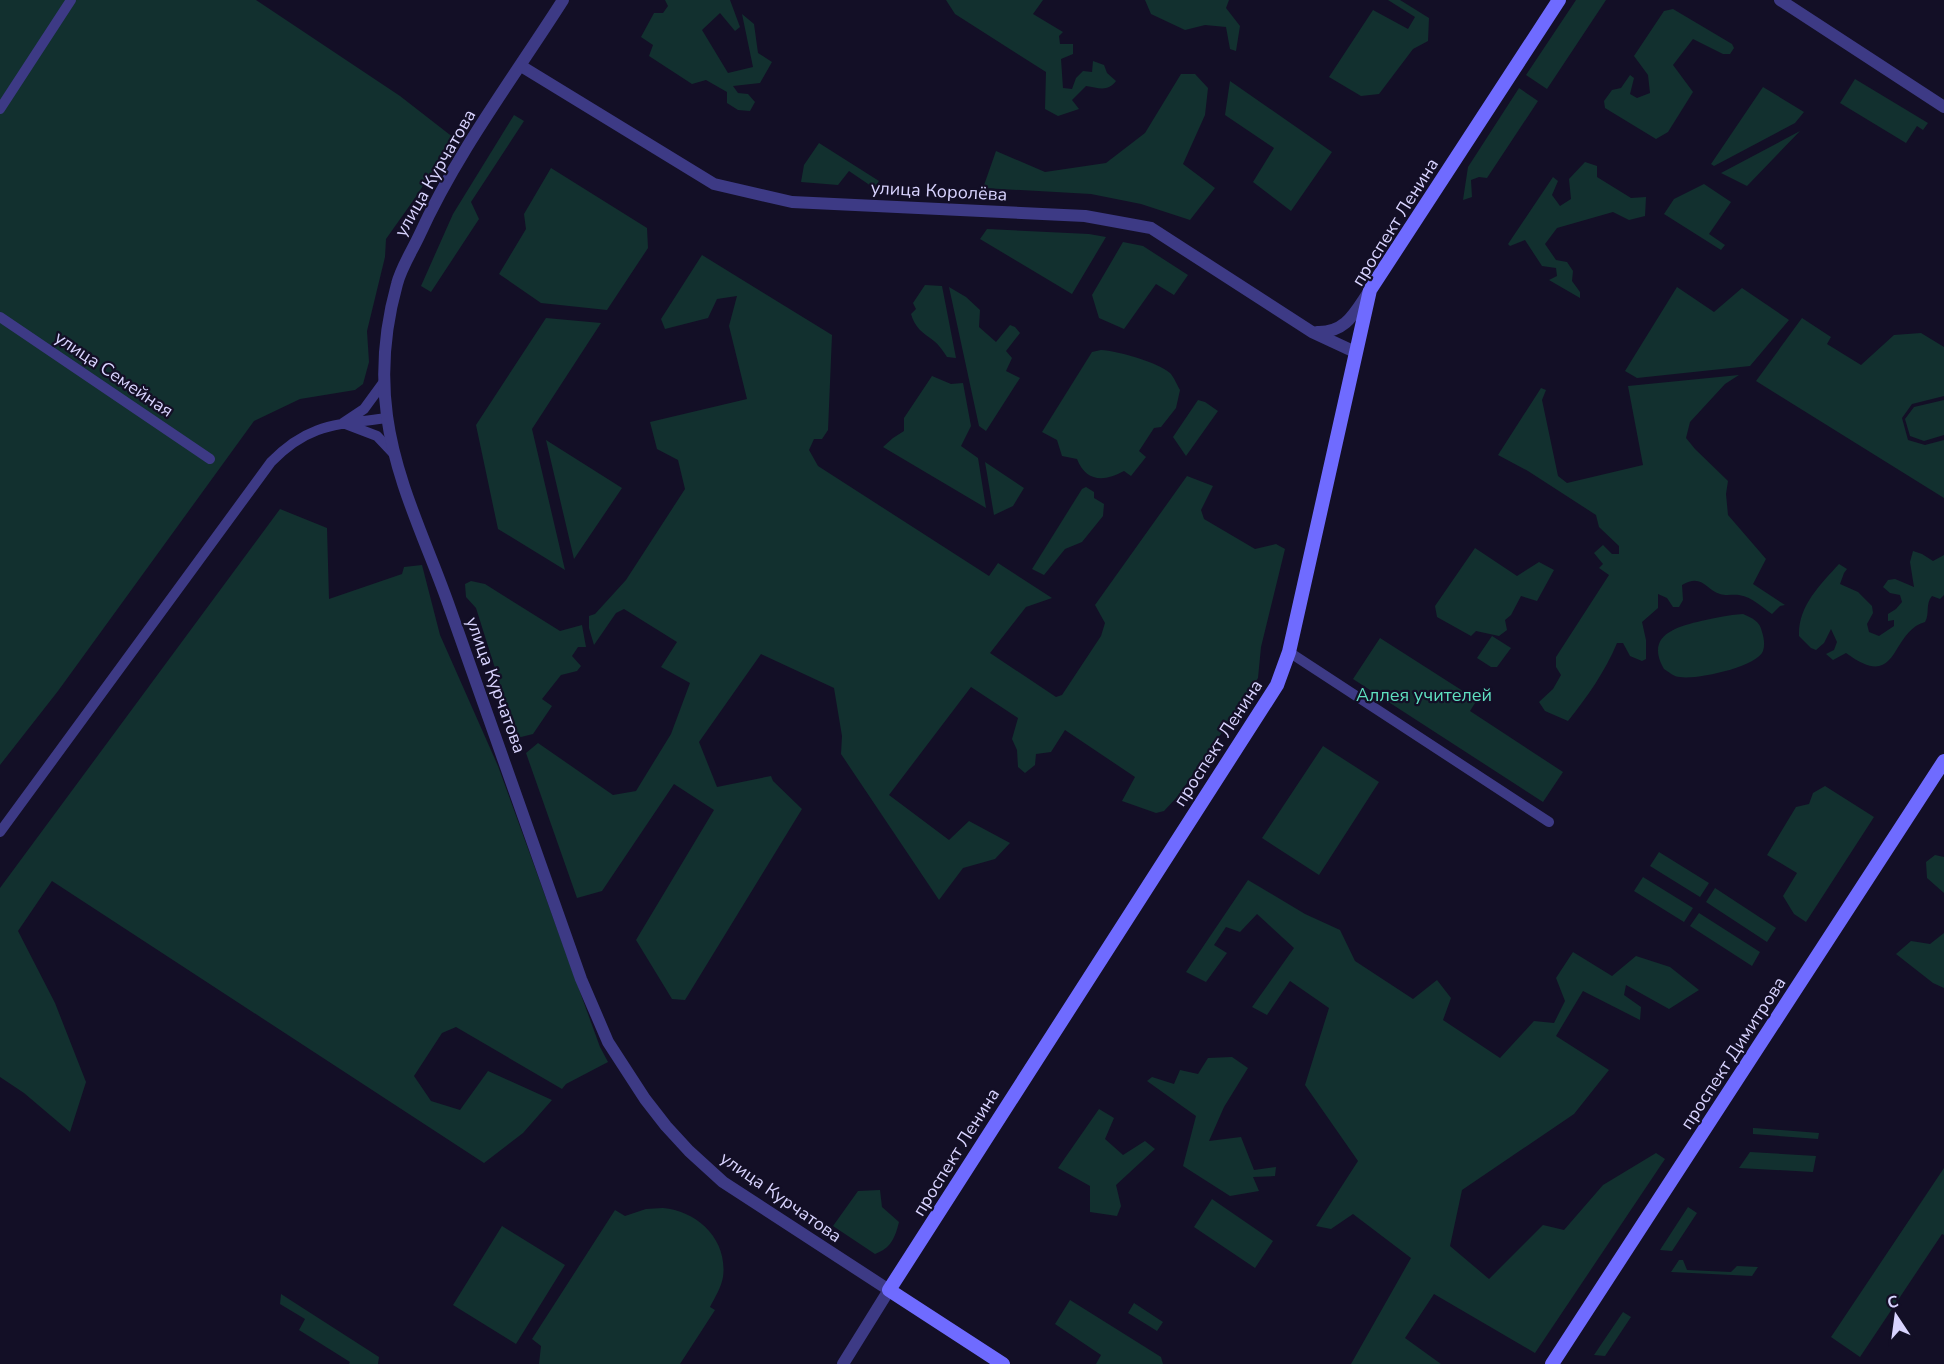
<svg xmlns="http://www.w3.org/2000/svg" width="1944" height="1364" font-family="'Nunito Sans',sans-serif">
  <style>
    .green { fill: #12302f }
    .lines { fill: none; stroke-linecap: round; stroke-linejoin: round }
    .minor { stroke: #3d3a85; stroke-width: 10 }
    .tertiary { stroke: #3d3a85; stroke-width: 12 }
    .secondary { stroke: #6f6bff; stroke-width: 14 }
    .labels { text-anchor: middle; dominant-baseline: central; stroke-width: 4.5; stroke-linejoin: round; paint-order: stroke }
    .street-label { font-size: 18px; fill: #d9d4ff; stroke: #130f26 }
    .park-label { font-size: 18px; fill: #5fe0c0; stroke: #130f26 }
  </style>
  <rect width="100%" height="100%" fill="#130f26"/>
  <path class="green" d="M0 0H256L400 96 454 138 415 198 386 239 385 257 367 331 369 362 363 384 355 390 300 399 254 421 58 691 0 765Z
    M665 0H730L740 27 735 31 720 13 702 30 728 73 753 67 742 14 754 24 758 53 772 62 760 83 733 86 738 93 748 94 755 102 750 111 738 110 727 103V92L706 80 692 84 649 56 653 45 641 37 654 13H663L668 6Z
    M946 0H1043L1033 14 1063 32 1059 36 1060 44H1073V54L1061 59 1063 88 1072 89 1076 78 1083 71 1092 72 1093 61 1104 65 1107 73 1116 81C1108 92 1099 88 1086 86L1072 100 1079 109 1058 116 1045 109 1046 72 955 14Z
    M1145 0H1229L1226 8 1240 26 1236 51 1230 49 1226 27 1205 25 1185 30 1151 14Z
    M1388 0H1400L1429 18 1428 41 1413 49 1379 94 1361 96 1329 77 1373 10 1408 29 1415 17Z
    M1576 0H1606L1547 89 1526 75Z
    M1673 9 1732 44 1734 48 1730 54H1723L1693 39 1673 65 1693 92 1668 132 1656 139 1605 108 1604 101 1612 90 1621 88 1630 75 1634 78 1630 94 1637 98 1650 93 1648 75 1634 56 1664 11Z
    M1181 74H1195L1208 88 1205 115 1183 164 1215 188 1190 220 1141 204 1091 194 983 188 996 151 1045 172 1106 163 1145 133Z
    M1855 79 1928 123 1923 130 1917 126 1906 143 1840 103Z
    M1230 81 1332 152 1291 211 1253 182 1274 148 1225 115Z
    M1763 87 1804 112 1795 123 1714 166 1711 164Z
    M1519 88 1538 101 1487 178 1479 177 1471 180 1472 197 1463 200 1468 167Z
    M514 115 524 121 471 202 479 219 431 292 421 286 453 214Z
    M1800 131 1747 186 1721 173Z
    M819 143 879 181 874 188 849 171 838 185 801 182 804 165Z
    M1585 162 1597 166V177L1631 198 1646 197 1645 216 1629 220 1613 212 1557 228 1545 244 1556 260 1567 262 1573 271 1572 281 1580 292V298L1549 280 1557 276 1556 268 1542 266 1525 240 1510 246 1508 244 1553 177 1558 181 1552 195 1560 206 1571 199 1569 179Z
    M551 168 647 228 648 248 607 310 541 303 499 274 526 229 524 214Z
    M1704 184 1731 202 1709 234 1725 245 1721 250 1664 214 1674 199Z
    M987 229 1089 234 1106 237 1072 294 980 239Z
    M1123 242 1143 246 1188 275 1174 295 1156 284 1124 329 1099 318 1092 295Z
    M702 255 832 335 828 430 822 439H814L809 450 818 466 989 576 998 563 1052 598 1026 607 990 653 1056 697 1062 695 1101 636 1105 623 1095 605 1187 476 1213 486 1201 510 1204 519 1255 549 1276 544 1285 549 1261 647 1258 678 1236 712 1178 796 1164 811 1156 813 1122 801 1135 777 1065 730 1051 752 1036 754 1035 765 1025 773 1018 767 1017 750 1012 739 1018 718 971 687 889 795 949 840 969 821 1010 843 995 859 963 868 939 900 841 754 842 736 834 688 761 654 699 742 717 787 771 776 773 781 802 809 685 1000 672 999 636 940 714 810 674 784 602 891 577 898 526 753 538 743 613 795 636 791 671 734 690 683 661 667 677 642 624 609 616 613 594 645 589 628V616L595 614 626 580 685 489 678 460 657 449 650 422 747 399 729 326 737 296 717 299 708 318 665 329 661 319Z
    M925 285 942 286 956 358 947 357C943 351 939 345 934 341 922 332 915 328 911 314L916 309 913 303Z
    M949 287 966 297 980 310 979 327 996 342 1010 325 1015 327 1020 333 1006 351 1012 358 1006 371 1020 378 986 431 979 426Z
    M1677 287 1714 312 1742 288 1789 320 1750 366 1637 378 1625 371Z
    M546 318 601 323 532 429 565 570 498 529 476 425Z
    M1802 318 1831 337 1827 344 1861 365 1894 335 1921 333 1944 347V396L1912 404 1902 418 1908 440 1925 445 1944 440V498L1756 381Z
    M1101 350C1117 351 1158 362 1170 373 1174 377 1177 385 1180 390L1176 408 1161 427 1154 428 1139 451 1146 457 1131 476 1124 471C1104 482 1086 482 1077 459L1062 456 1057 440 1042 432 1092 352Z
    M1739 375 1725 384 1690 422 1686 438 1695 449 1728 481 1726 494 1728 515 1766 559 1753 584 1785 605 1780 606 1772 614C1760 606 1754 598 1739 595 1733 594 1727 596 1720 594 1705 589 1702 573 1682 585L1683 600 1679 607H1673L1667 598 1658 594V608L1642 622 1646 640V659L1642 661 1630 656 1623 643H1617C1605 672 1587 697 1568 721L1545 711 1539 702 1553 689 1561 675 1556 667V657L1609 575 1599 568 1603 564 1594 553 1603 545 1612 554H1619V546L1599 527 1596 515 1528 471 1498 455 1541 388 1546 390 1542 400 1558 476 1567 483 1643 465 1628 386Z
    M932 376 951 384 963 383 971 426 961 446 978 458 986 508 883 447 893 438 904 431V418Z
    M1198 400 1205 402 1218 411 1186 456 1173 437Z
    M1944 400V435L1924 441 1910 436 1905 419 1914 407Z
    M546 440 622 488 574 559Z
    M985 462 1024 488 1013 506 994 515Z
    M1086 487 1094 492V498L1104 504 1103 516 1082 542 1065 549 1044 575 1032 569 1082 489Z
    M280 509 327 528 329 599 402 574 404 567 422 565 440 635 498 766 600 1047 608 1062 566 1084 562 1089 456 1027 442 1033 414 1076 431 1101 460 1110 488 1071 552 1100 523 1133 484 1163 52 881 18 931 55 1003 86 1082 70 1132 24 1093 0 1077V888Z
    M1475 548 1517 576 1539 562 1554 570 1537 601 1521 596 1511 615 1505 620 1507 630 1499 636 1476 631 1471 636 1437 617 1435 606Z
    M1913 551 1922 554 1933 561 1944 555V595L1940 599 1932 596C1925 604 1930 614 1925 622 1889 632 1900 693 1846 653L1833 660 1826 654 1834 650 1837 642 1831 629 1824 643 1816 650 1811 648 1799 636C1798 606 1820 585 1839 564L1847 569 1844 573 1840 584 1858 592 1872 606 1873 613 1867 624 1869 632 1879 636 1894 626V620L1888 621V614L1896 609 1902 602 1900 595 1890 593 1883 587 1888 580 1895 579 1914 587 1910 562Z
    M471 581 485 584 560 631 582 625 586 647H578L572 656 581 666 577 671 561 675 542 699 552 706 533 734 517 738 476 608 466 597 465 584Z
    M1743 614C1752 618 1760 621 1762 632 1764 638 1765 645 1763 651 1757 667 1696 680 1680 677 1674 677 1669 672 1664 669 1645 636 1675 627 1701 621 1715 618 1728 615 1743 614Z
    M1492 636 1511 648 1497 667H1491L1477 658Z
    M1380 638 1477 700 1470 711 1563 772 1543 802 1353 679Z
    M1323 746 1379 782 1319 875 1262 838Z
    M1825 786 1874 817 1806 922 1794 914 1783 896 1797 873 1767 855 1796 807 1809 804 1813 793Z
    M1659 852 1709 883 1700 897 1650 866Z
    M1935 855 1944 857V893L1927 878 1926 862Z
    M1643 877 1693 908 1684 922 1634 891Z
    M1248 880 1305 914 1340 930 1355 961 1413 999 1437 980 1451 998 1443 1020 1500 1058 1534 1021 1554 1023 1565 1001 1556 978 1573 952 1612 976 1636 956 1670 967 1699 990 1669 1009 1626 985 1624 995 1641 1007 1640 1020 1583 991 1556 1036 1609 1070 1574 1114 1462 1190 1450 1246 1489 1279 1543 1225 1564 1230 1603 1185 1656 1153 1665 1159 1535 1353 1434 1294 1405 1338 1441 1364H1351L1411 1258 1353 1214 1331 1229 1316 1226 1358 1161 1305 1085 1329 1008 1290 981 1267 1015 1252 1007 1294 948 1257 914 1240 932 1226 927 1214 945 1227 953 1206 982 1186 972Z
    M1715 888 1776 928 1767 942 1706 902Z
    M1699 913 1760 952 1752 966 1690 926Z
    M1944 933V988L1933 983 1896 954 1911 941 1930 944Z
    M1232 1057 1248 1068 1224 1107 1209 1141 1241 1137 1254 1170 1276 1167 1275 1176 1253 1177 1259 1191 1230 1196 1183 1166 1196 1116 1147 1081 1152 1077 1174 1084 1180 1070 1198 1074 1208 1058Z
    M1099 1109 1114 1118 1105 1139 1123 1155 1145 1141 1155 1149 1116 1185 1121 1206 1117 1216 1090 1212V1186L1058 1168Z
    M1753 1128H1754L1819 1133 1818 1139 1753 1134Z
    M1750 1152 1816 1156 1813 1172 1739 1168Z
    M1944 1168V1235L1942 1234 1860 1357 1831 1337Z
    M880 1190 882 1207 899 1222C895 1238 891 1248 875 1254L833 1226 858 1191Z
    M1212 1199 1273 1241 1255 1268 1194 1227Z
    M1688 1207 1697 1213 1672 1251 1660 1250Z
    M663 1208C697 1211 728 1239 723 1277 721 1288 715 1297 710 1307L715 1310 680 1364H539L541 1346 532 1339 615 1210 625 1216 646 1209Z
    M502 1226 565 1265 516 1344 453 1305Z
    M1679 1260H1683L1687 1270 1731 1272 1737 1266 1758 1267 1752 1276 1671 1272Z
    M281 1294 379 1357 378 1364H349L350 1362 299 1330 305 1319 280 1304Z
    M1070 1300 1161 1357 1163 1364H1096L1101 1355 1055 1324Z
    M1134 1303 1163 1322 1157 1331 1128 1313Z
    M1623 1312 1631 1317 1605 1356 1594 1355Z"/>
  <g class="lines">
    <path class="minor" d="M0 109 71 0
      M0 317 210 459
      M383 383 364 409 343 423 377 436 394 454
      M1289 652 1549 822
      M0 832 271 462C309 423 336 425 387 418"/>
    <path class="tertiary" d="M563 0C514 77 457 152 419 236 412 251 401 268 397 284 385 327 381 372 387 416 396 482 426 541 448 603 492 728 537 854 581 979L608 1042 645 1099 666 1126 689 1151 723 1182 889 1290 843 1364
      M1780 0 1944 107
      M521 66 714 184 792 202 1085 216 1151 228 1312 332 1355 352
      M1317 332C1345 333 1354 314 1368 293"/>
    <path class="secondary" d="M1003 1364 889 1290 1277 685 1289 652 1370 290 1559 0
      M1552 1364 1944 761"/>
  </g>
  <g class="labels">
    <g class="street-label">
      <text transform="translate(435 173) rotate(-60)">улица Курчатова</text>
      <text transform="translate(939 191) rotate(3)">улица Королёва</text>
      <text transform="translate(1395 222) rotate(-58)">проспект Ленина</text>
      <text transform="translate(114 374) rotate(34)">улица Семейная</text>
      <text transform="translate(496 685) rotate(70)">улица Курчатова</text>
      <text transform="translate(1218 743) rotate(-57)">проспект Ленина</text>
      <text transform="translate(1733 1053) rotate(-57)">проспект Димитрова</text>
      <text transform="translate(956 1152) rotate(-58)">проспект Ленина</text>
      <text transform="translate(781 1197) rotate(35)">улица Курчатова</text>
    </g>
    <g class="park-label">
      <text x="1424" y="695">Аллея учителей</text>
    </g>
  </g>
  <g transform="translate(1896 1316) rotate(347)" stroke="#130f26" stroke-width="4.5" paint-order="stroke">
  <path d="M0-4.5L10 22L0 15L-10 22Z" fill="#d9d4ff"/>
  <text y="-9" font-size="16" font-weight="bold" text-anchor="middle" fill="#d9d4ff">С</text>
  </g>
</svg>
